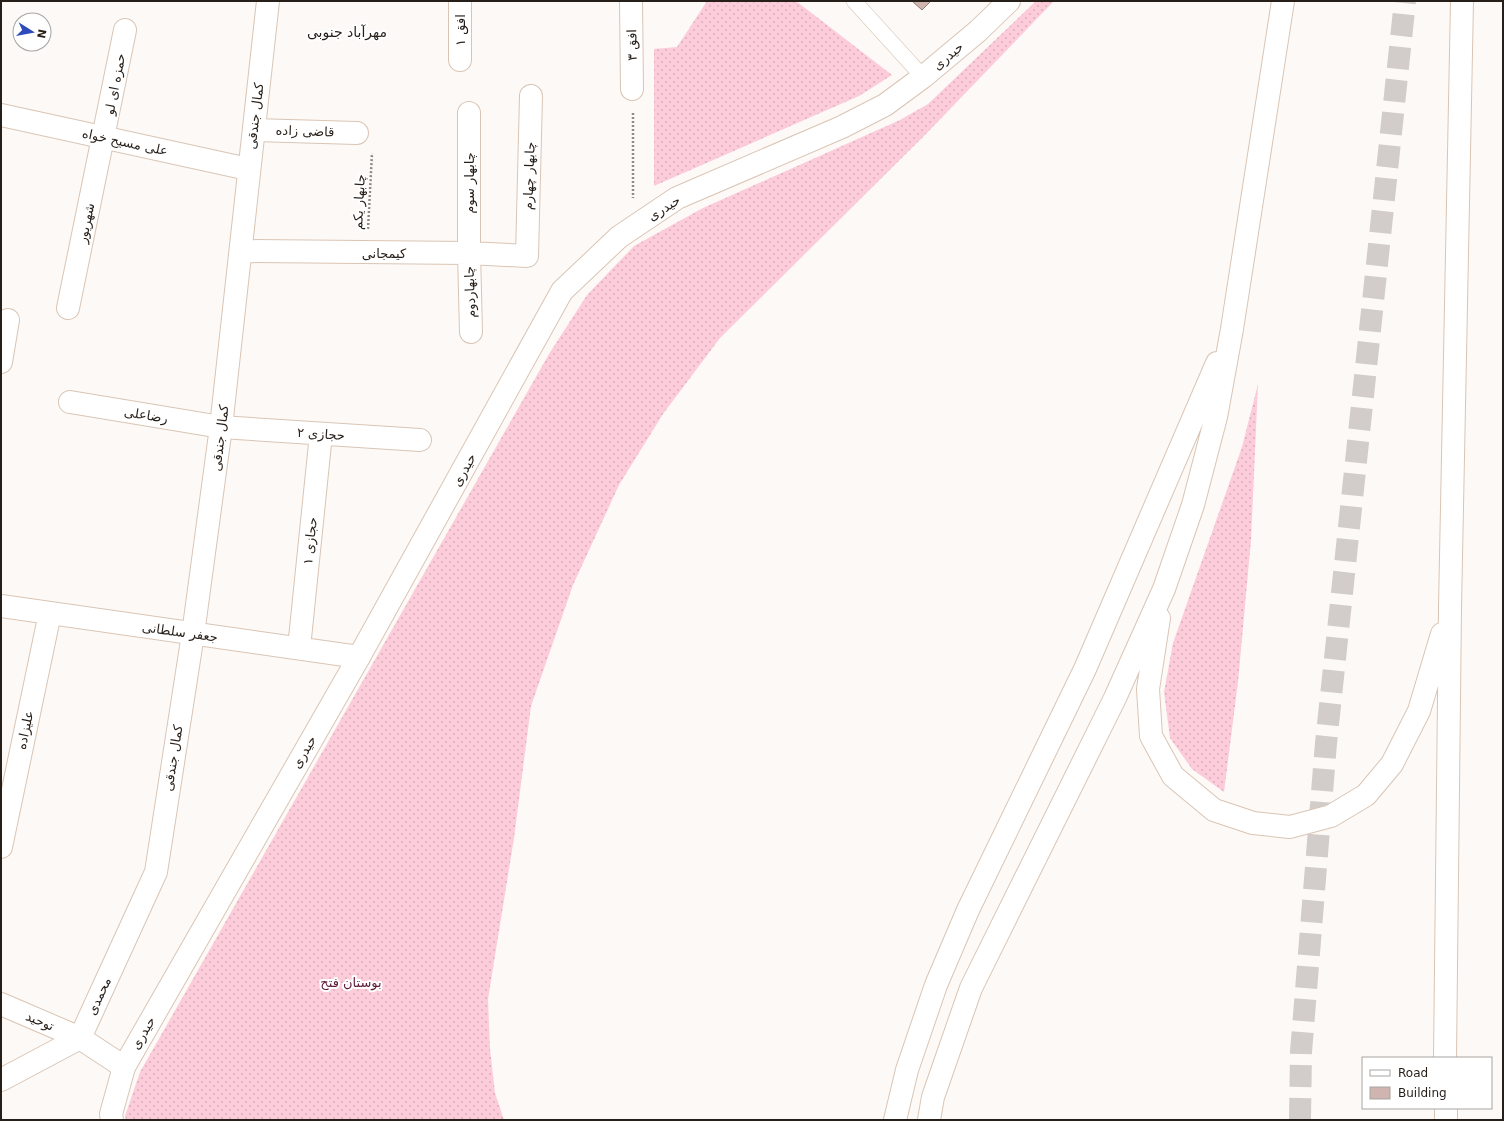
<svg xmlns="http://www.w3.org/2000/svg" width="1504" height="1121" font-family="'DejaVu Sans','Noto Naskh Arabic',sans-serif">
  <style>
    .grass { fill: url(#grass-dots) }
    .building { fill: #cfb4af; stroke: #937b76 }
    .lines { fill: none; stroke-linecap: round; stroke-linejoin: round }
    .trunk-tunnel { stroke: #d2cdca; stroke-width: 22; stroke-dasharray: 22 11; stroke-linecap: butt }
    .service-casing { stroke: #d9c5b5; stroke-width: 16 }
    .minor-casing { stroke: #d9c5b5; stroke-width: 24 }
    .tertiary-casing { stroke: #d9c5b5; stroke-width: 24 }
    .trunk-casing { stroke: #d9c5b5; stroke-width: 24 }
    .path { stroke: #908a85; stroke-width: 2.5; stroke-dasharray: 2 2; stroke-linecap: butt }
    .service { stroke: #fff; stroke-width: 15 }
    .minor { stroke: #fff; stroke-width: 22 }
    .tertiary { stroke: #fff; stroke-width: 22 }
    .trunk { stroke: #fff; stroke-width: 22 }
    .labels { text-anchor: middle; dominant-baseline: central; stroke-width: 4; stroke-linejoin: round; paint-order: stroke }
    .street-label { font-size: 13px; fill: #261e18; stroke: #fff }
    .park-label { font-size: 13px; fill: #5d1835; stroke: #fff }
    .neighbourhood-label { font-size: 14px; fill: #261e18; stroke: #fff }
  </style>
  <defs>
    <pattern id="grass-dots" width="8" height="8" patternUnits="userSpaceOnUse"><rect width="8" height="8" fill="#fcccda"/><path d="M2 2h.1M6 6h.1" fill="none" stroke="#d8afba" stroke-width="1.8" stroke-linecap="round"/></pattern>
  </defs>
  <rect width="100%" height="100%" fill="#fdf9f6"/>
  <path class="grass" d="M707 1H796L892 75 859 96 654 186V49L677 47Z
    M1036 1H1054L924 136 720 338 663 414 619 485 573 585 531 706 514 838 488 999 490 1049 495 1093 504 1120H126L125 1116 140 1072 549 354 587 295 634 246 703 208 900 120 928 104Z
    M1258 384 1251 540 1238 682 1224 792 1192 769 1170 738 1164 692 1173 643 1242 447Z"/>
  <path class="building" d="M912 1H931L922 10Z"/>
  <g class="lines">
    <path class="trunk-tunnel" d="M1300 1120 1301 1052 1326 743 1405 1"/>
    <defs>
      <path id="service" d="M854 1 923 77"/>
      <path id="minor" d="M460 1V60
        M631 1 632 89
        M469 113V253L471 332
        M1 115 248 169
        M254 130 357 133
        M241 251 469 253 527 256 531 96
        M68 308 125 30
        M1 362 8 320
        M70 402 221 427 420 440
        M1 606 359 657
        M299 648 321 434
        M1 847 50 613
        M1 1004 80 1038
        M112 1120 111 1114 124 1067"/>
      <path id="tertiary" d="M80 1038 124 1067 359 657 562 291 619 237 677 198 842 127 885 105 923 77 978 31 1009 1
        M1 1080 80 1038 156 872 193 634 221 427 268 1"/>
      <path id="trunk" d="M1159 618 1148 689 1151 736 1173 776 1214 810 1253 823 1290 827 1331 816 1366 795 1392 764 1419 711 1442 634
        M1445 1058 1450 608 1462 1
        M1446 1108V1120
        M895 1120 907 1070 936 985 968 910 1085 669 1217 363
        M929 1120 933 1097 971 988 1115 698 1164 589 1193 505 1216 417 1232 329 1283 1"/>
    </defs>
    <use href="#service" class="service-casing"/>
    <use href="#minor" class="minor-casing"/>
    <use href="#tertiary" class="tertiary-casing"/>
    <use href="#trunk" class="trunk-casing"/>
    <path class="path" d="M633 113V198
      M368 229 372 153"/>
    <use href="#service" class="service"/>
    <use href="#minor" class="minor"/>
    <use href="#tertiary" class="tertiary"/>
    <use href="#trunk" class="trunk"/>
  </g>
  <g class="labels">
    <g class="street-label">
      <text transform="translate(460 30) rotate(-90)">افق ۱</text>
      <text transform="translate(632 45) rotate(-91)">افق ۳</text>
      <text transform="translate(948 56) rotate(-40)">حیدری</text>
      <text transform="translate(115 84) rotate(-79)">حمزه ای لو</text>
      <text transform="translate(255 116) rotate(-83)">کمال جندقی</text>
      <text transform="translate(305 131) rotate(2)">قاضی زاده</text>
      <text transform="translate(125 142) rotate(12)">علی مسیح خواه</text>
      <text transform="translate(529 176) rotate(-88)">چابهار چهارم</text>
      <text transform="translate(469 183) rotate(-90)">چابهار سوم</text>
      <text transform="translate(359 202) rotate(-87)">چابهار یکم</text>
      <text transform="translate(664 208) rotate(-32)">حیدری</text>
      <text transform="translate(86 223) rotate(-78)">شهریور</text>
      <text x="384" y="253">کیمجانی</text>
      <text transform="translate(470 292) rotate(-92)">چابهاردوم</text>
      <text transform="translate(146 415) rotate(9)">رضاعلی</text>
      <text transform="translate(321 434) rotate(4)">حجازی ۲</text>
      <text transform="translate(220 438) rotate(-83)">کمال جندقی</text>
      <text transform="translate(464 470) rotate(-61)">حیدری</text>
      <text transform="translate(310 541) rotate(-84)">حجازی ۱</text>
      <text transform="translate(180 632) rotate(8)">جعفر سلطانی</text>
      <text transform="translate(25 730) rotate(-78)">علیزاده</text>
      <text transform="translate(304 752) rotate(-60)">حیدری</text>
      <text transform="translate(173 758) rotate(-81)">کمال جندقی</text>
      <text transform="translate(99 996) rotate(-65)">محمدی</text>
      <text transform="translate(40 1021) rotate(23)">توحید</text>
      <text transform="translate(143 1033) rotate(-60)">حیدری</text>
    </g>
    <g class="park-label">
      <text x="351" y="982">بوستان فتح</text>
    </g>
    <g class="neighbourhood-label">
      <text x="347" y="32">مهرآباد جنوبی</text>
    </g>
  </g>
  <rect width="1504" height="1121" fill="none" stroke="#261e18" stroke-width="4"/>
  <rect x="1362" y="1057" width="130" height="52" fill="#ffffff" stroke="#a8a5a3"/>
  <rect x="1370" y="1070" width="20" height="6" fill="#ffffff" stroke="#a8a5a3"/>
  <text x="1398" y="1077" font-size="12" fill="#261e18">Road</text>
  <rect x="1370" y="1087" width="20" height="12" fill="#cfb4af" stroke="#a8a5a3"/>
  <text x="1398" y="1097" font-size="12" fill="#261e18">Building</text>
  <g transform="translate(32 32) rotate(101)"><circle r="19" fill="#ffffff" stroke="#a8a5a3"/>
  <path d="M0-3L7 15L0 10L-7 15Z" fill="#2e4bbc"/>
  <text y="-6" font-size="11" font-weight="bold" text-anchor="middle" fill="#261e18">N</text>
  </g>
</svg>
